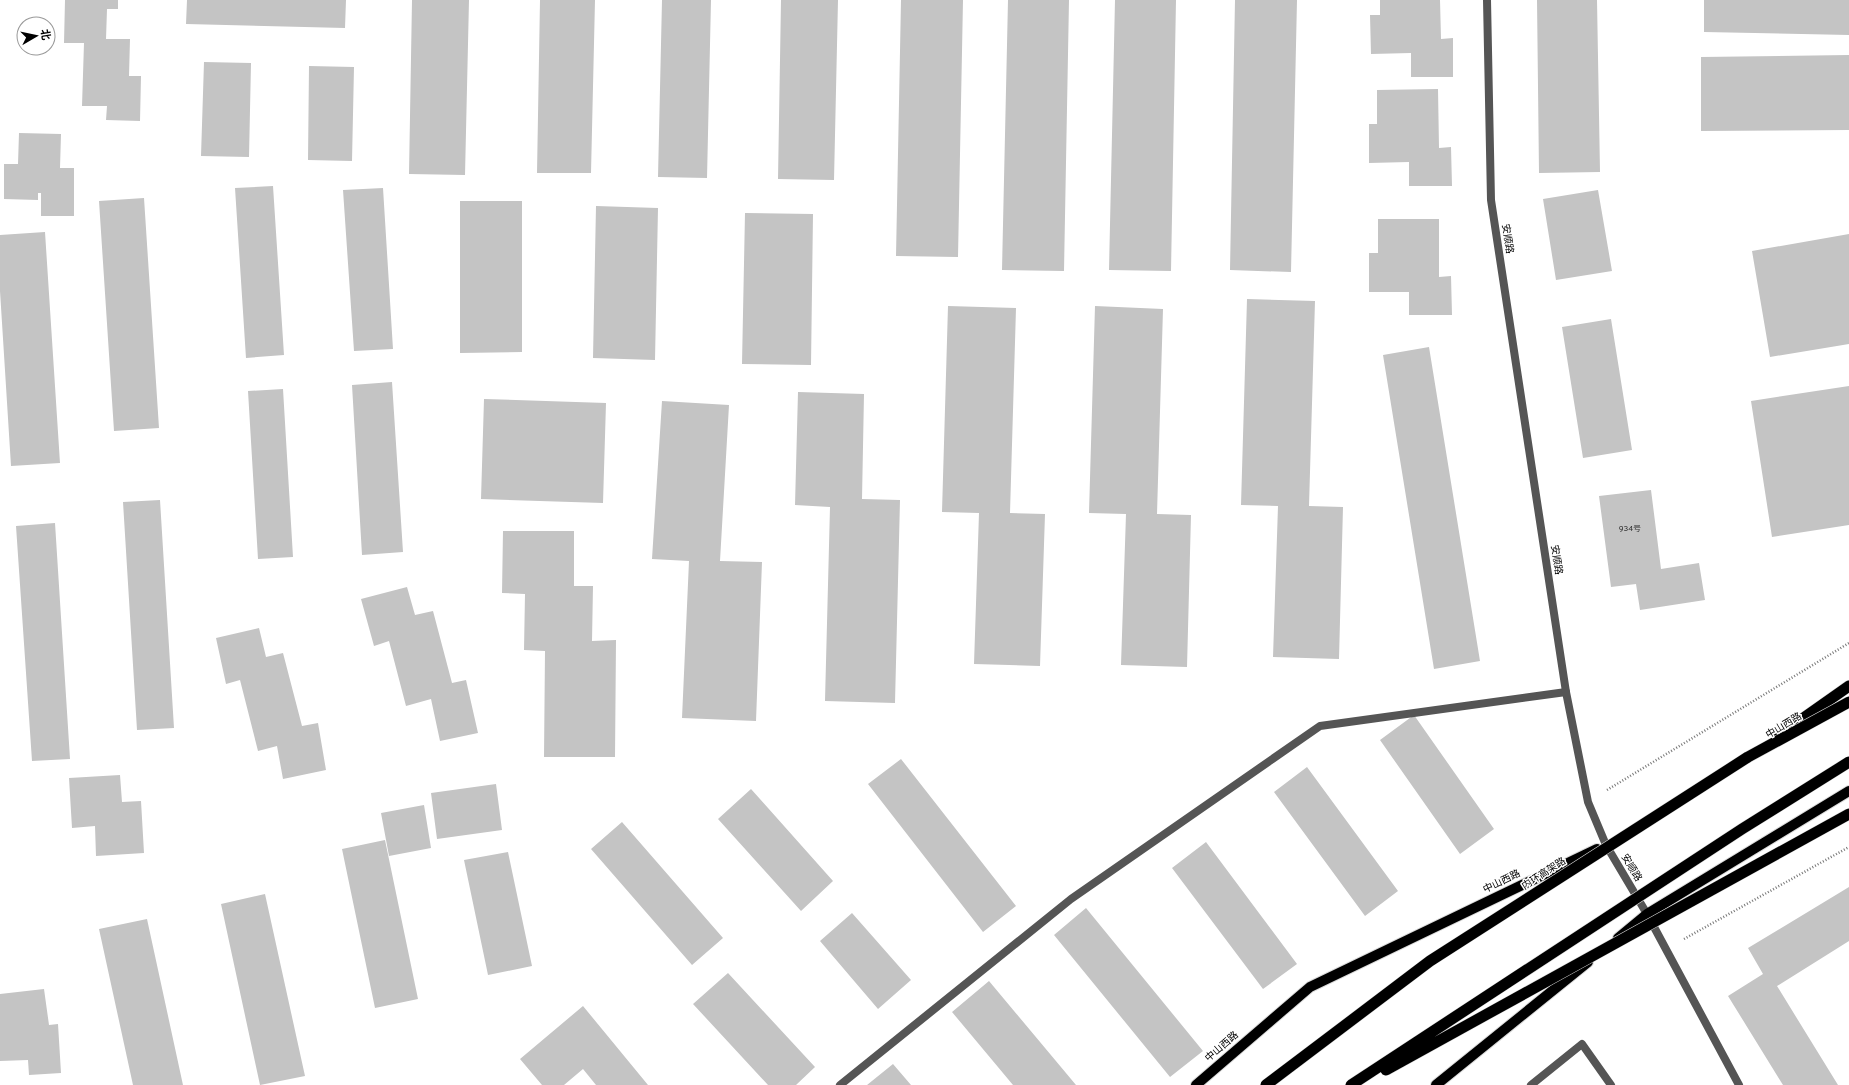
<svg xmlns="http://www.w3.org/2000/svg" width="1849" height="1085" font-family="Overpass,'Noto Sans SC',sans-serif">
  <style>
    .building { fill: #c4c4c4 }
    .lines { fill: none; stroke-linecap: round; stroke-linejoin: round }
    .primary-casing { stroke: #dbdbdb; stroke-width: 12 }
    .trunk-casing { stroke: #dbdbdb; stroke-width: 12 }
    .path { stroke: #777; stroke-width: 2.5; stroke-dasharray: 1 2; stroke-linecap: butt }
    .service { stroke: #555; stroke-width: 8 }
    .tertiary { stroke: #555; stroke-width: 8 }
    .primary { stroke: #000; stroke-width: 10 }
    .trunk { stroke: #000; stroke-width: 11 }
    .trunk-bridge-casing { stroke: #dbdbdb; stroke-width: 12; stroke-linecap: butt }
    .trunk-bridge { stroke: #000; stroke-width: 11 }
    .labels { text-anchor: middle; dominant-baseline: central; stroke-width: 3; stroke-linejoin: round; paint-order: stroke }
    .number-label { font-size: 8px; fill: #313131 }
    .street-label { font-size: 10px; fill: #000; stroke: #fff }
  </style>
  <rect width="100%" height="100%" fill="#fff"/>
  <path class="building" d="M65 0H118V9H107L106 39H130L129 76H141L140 121 106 120 107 106H82L84 43H64Z
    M187 0H346L345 28 186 24Z
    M412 0H469L465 175 409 174Z
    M540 0H595L591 173H537Z
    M662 0H711L707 178 658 177Z
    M781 0H838L834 180 778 179Z
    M901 0H963L958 257 896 256Z
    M1008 0H1069L1064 271 1002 270Z
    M1115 0H1176L1171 271 1109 270Z
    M1235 0H1297L1291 272 1230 270Z
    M1380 0H1440L1441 39 1453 38V77H1411V53L1371 54 1370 15H1380Z
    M1537 0H1597L1600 172 1539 173Z
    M1704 0H1849V35L1704 32Z
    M1849 55V130L1701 131V57Z
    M204 62 251 63 249 157 201 156Z
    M309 66 354 67 352 161 308 160Z
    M1438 89 1439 148 1451 147 1452 186H1409V162L1369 163V124H1377V90Z
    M19 133 61 134 60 168H74V216H41V193H38V200L4 199V164H18Z
    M273 186 284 355 246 358 235 188Z
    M383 188 393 349 354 351 343 190Z
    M1598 190 1612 271 1556 280 1543 199Z
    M144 198 159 428 114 431 99 201Z
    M460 201H522V352L460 353Z
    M596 206 658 208 655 360 593 358Z
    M745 213 813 214 811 365 742 364Z
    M1378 219H1439V277L1451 276 1452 315H1409V292H1369V253H1378Z
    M45 232 60 463 11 466 0 291V235Z
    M1849 234V344L1770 357 1752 251Z
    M1247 299 1315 301 1309 506 1343 507 1339 659 1273 657 1278 506 1241 505Z
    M948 306 1016 308 1010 513 1045 514 1040 666 974 664 979 513 942 512Z
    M1095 306 1163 309 1157 514 1191 515 1187 667 1121 665 1126 514 1089 513Z
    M1611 319 1632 450 1583 458 1562 327Z
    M1429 347 1480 661 1434 669 1383 355Z
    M392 382 403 552 362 555 352 385Z
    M1849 386V525L1772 537 1751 401Z
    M283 389 293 557 258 559 248 391Z
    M798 392 864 394 862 499 900 500 895 703 825 701 830 507 795 505Z
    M484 399 606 403 603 503 481 499Z
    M662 401 729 405 720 561 762 562 756 721 682 718 689 561 652 559Z
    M1651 490 1661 569 1699 563 1705 600 1640 610 1636 584 1611 587 1599 496Z
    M160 500 174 728 137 730 123 502Z
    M55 523 70 759 32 761 16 526Z
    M503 531H574V586H593L592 641 616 640 615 757H544L545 651 524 650 525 594 502 593Z
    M407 587 415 615 433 611 452 683 466 680 478 733 440 741 431 699 406 706 389 641 374 646 361 599Z
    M259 628 266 657 283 653 302 726 318 723 326 770 283 779 277 746 258 751 240 680 226 684 216 638Z
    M1414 715 1494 829 1460 854 1380 740Z
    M901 759 1016 906 983 932 868 784Z
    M1307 767 1398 891 1365 916 1274 792Z
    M120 775 122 802 141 801 144 853 96 856 95 826 72 828 69 778Z
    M496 784 502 830 437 839 431 793Z
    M751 789 833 881 801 911 718 819Z
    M424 805 431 848 389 856 381 813Z
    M622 822 723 938 692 965 591 849Z
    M385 840 418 999 375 1008 342 849Z
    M1206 842 1297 964 1263 989 1172 868Z
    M508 852 532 966 488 975 464 860Z
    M1849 887V941L1777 986 1838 1085H1783L1728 996 1763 974 1748 948Z
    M265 894 305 1076 260 1085 221 904Z
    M1086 908 1203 1051 1170 1077 1054 935Z
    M852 913 911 980 878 1009 820 941Z
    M147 919 183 1085H133L99 929Z
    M728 973 815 1067 796 1085H768L693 1004Z
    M989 981 1076 1085H1013L952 1012Z
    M44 989 49 1025 58 1024 61 1073 29 1075 28 1060 0 1061V994Z
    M583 1006 648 1085H596L583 1069 564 1085H542L520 1059Z
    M893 1064 911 1085H867Z"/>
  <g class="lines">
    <defs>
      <path id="primary" d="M1618 938 1647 914 1849 791
        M1196 1085 1310 987 1597 849
        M1436 1085 1588 962"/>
      <path id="trunk" d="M1778 736 1849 686"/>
    </defs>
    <use href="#primary" class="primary-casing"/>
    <use href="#trunk" class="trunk-casing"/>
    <path class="path" d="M1607 790 1849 643
      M1684 939 1849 847"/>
    <path class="service" d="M840 1085 1071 899 1320 726 1566 692
      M1531 1085 1582 1044 1611 1085"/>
    <path class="tertiary" d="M1487 0 1491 200 1566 692 1588 802 1606 845 1647 914 1739 1085"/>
    <use href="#primary" class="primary"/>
    <use href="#trunk" class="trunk"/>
    <defs>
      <path id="trunk-bridge" d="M1386 1070 1849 814
        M1266 1085 1430 961 1748 757 1849 702
        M1351 1085 1742 829 1849 762"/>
    </defs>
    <use href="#trunk-bridge" class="trunk-bridge-casing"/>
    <use href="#trunk-bridge" class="trunk-bridge"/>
  </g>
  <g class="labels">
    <g class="number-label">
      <text x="1630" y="529">934号</text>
    </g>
    <g class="street-label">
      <text transform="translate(1507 239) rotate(81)">安顺路</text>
      <text transform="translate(1556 560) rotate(81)">安顺路</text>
      <text transform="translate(1784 726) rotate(-31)">中山西路</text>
      <text transform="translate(1631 868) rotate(59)">安顺路</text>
      <text transform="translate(1544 874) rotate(-33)">内环高架路</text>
      <text transform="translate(1502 882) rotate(-26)">中山西路</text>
      <text transform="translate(1222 1047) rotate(-41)">中山西路</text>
    </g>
  </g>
  <g transform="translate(36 36) rotate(81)"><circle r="19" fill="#ffffff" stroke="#999999"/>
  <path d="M0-3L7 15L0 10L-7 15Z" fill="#000000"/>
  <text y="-6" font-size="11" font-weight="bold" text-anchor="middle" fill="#000000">北</text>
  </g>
</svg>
